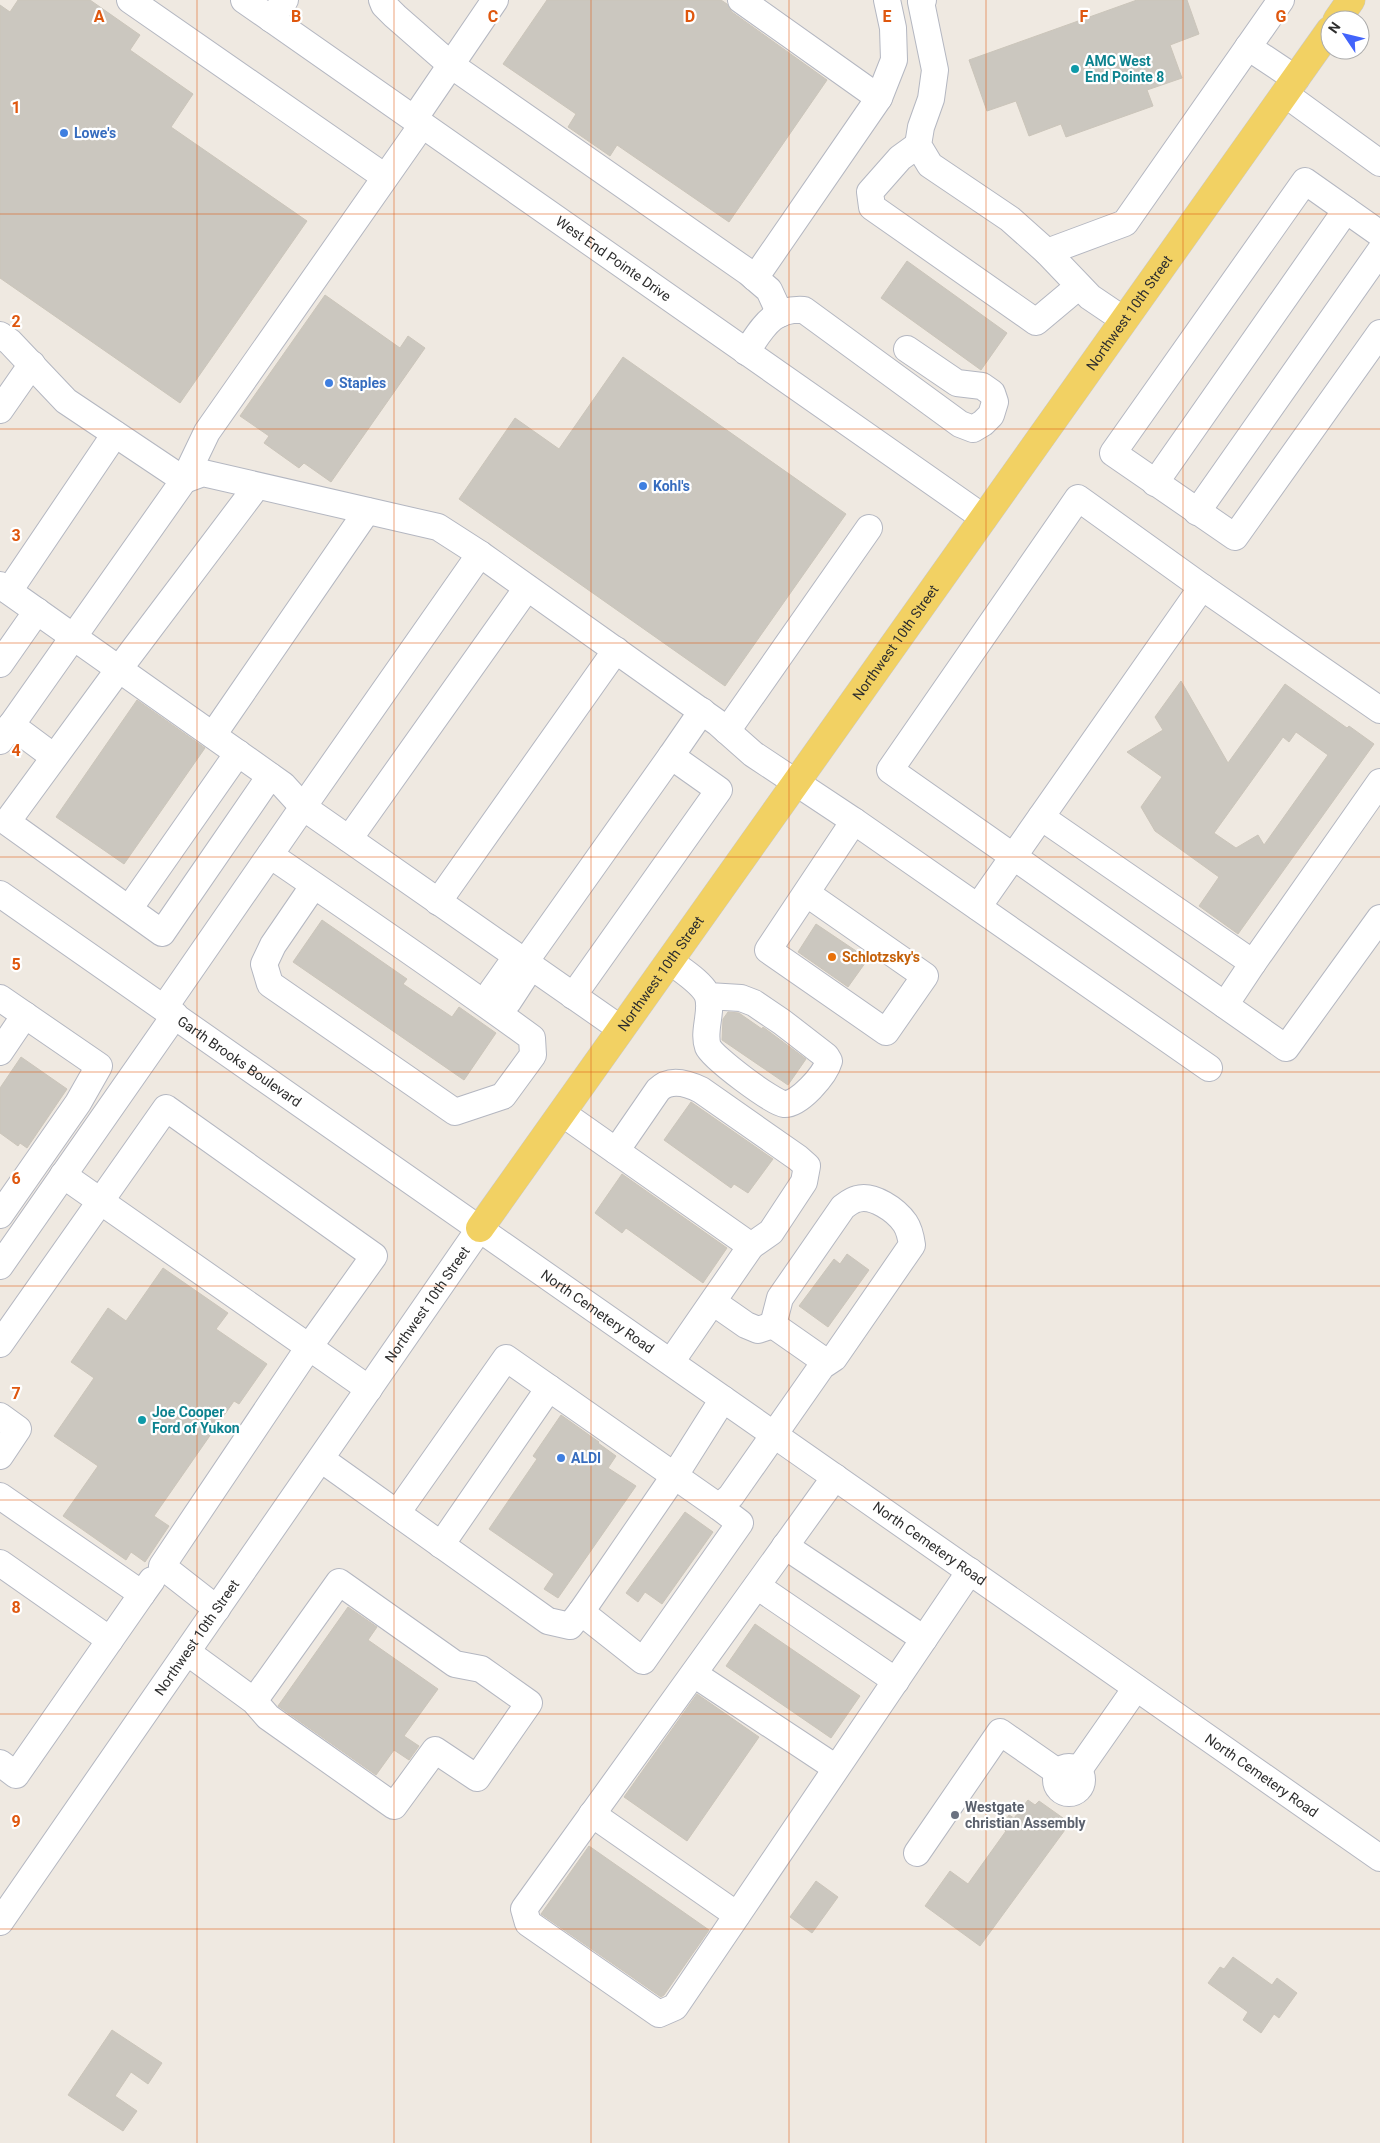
<svg xmlns="http://www.w3.org/2000/svg" width="1380" height="2143" font-family="Roboto,sans-serif">
  <style>
    .building { fill: #cbc7bf; stroke: #cbc5ba; fill-rule: evenodd }
    .lines { fill: none; stroke-linecap: round; stroke-linejoin: round }
    .minor-casing { stroke: #b4b7c1; stroke-width: 28 }
    .major-casing { stroke: #c9c9c9; stroke-width: 29 }
    .minor { stroke: #fff; stroke-width: 26 }
    .major { stroke: #f2d163; stroke-width: 28 }
    .grid { fill: none; stroke: #df570e; stroke-width: 1; stroke-opacity: 0.55 }
    .culture-dot { fill: #0f9aa8; stroke: #fff; stroke-width: 2 }
    .shop-dot { fill: #3f7fe0; stroke: #fff; stroke-width: 2 }
    .food-dot { fill: #e8710a; stroke: #fff; stroke-width: 2 }
    .worship-dot { fill: #6b7280; stroke: #fff; stroke-width: 2 }
    .labels { text-anchor: middle; dominant-baseline: central; stroke-width: 4.5; stroke-linejoin: round; paint-order: stroke }
    .culture-label { font-size: 14px; font-weight: bold; fill: #0d838f; stroke: #fff; text-anchor: start }
    .shop-label { font-size: 14px; font-weight: bold; fill: #366cbe; stroke: #fff; text-anchor: start }
    .street-label { font-size: 14px; fill: #2e2e2e; stroke: #fff }
    .food-label { font-size: 14px; font-weight: bold; fill: #c56008; stroke: #fff; text-anchor: start }
    .worship-label { font-size: 14px; font-weight: bold; fill: #5b616d; stroke: #fff; text-anchor: start }
    .grid-label { font-size: 16px; text-anchor: middle; font-weight: bold; fill: #df570e; stroke: #fff; stroke-width: 4.5; stroke-linejoin: round; paint-order: stroke }
  </style>
  <rect width="100%" height="100%" fill="#efe9e1"/>
  <path class="building" d="M18 0H90L140 35 130 50 193 94 171 127 307 221 180 403 0 278V5L10 12Z
    M547 0H721L727 4 732 12 827 80 729 222 617 145 610 156 568 127 576 114 503 64Z
    M1137 0H1187L1199 34 1170 45 1182 78 1147 90 1153 106 1066 137 1061 124 1029 136 1016 101 987 111 969 60Z
    M907 261 1007 333 981 370 881 298Z
    M325 295 400 348 408 336 425 348 331 482 304 463 299 468 264 443 269 436 240 416Z
    M623 357 846 514 725 686 459 499 515 418 559 449Z
    M1181 681 1228 763 1285 684 1347 728 1349 726 1374 744 1238 934 1199 906 1219 877 1155 831 1141 807 1162 777 1127 752 1163 730 1155 717ZM1296 732 1328 755 1264 845 1258 835 1236 848 1214 833 1283 737 1289 742Z
    M137 700 205 748 124 864 56 817Z
    M322 920 407 979 403 984 452 1017 459 1007 496 1033 464 1080 293 962Z
    M816 924 868 959 848 987 798 952Z
    M728 1012 739 1013 762 1029 763 1027 806 1059 788 1085 722 1040 723 1019Z
    M21 1057 67 1089 27 1148 20 1143 18 1146 0 1133V1088Z
    M691 1102 773 1159 748 1193 734 1184 731 1188 664 1140Z
    M622 1174 727 1248 703 1283 626 1228 622 1233 595 1213Z
    M847 1254 869 1270 828 1327 799 1306 834 1259 840 1264Z
    M163 1268 228 1313 216 1329 267 1364 239 1404 234 1401 154 1516 169 1526 145 1562 131 1552 126 1560 63 1516 98 1466 54 1436 94 1378 71 1362 108 1308 126 1321Z
    M561 1415 599 1442 598 1443 616 1456 608 1468 636 1486 558 1598 544 1589 554 1574 489 1529 537 1459 533 1456Z
    M685 1512 713 1532 662 1604 645 1592 638 1602 626 1593Z
    M348 1607 377 1627 368 1640 438 1689 404 1736 419 1746 409 1760 394 1750 376 1775 278 1706Z
    M755 1624 860 1696 831 1738 726 1666Z
    M697 1694 759 1737 687 1841 624 1797Z
    M1028 1800 1035 1805 1039 1801 1070 1823 980 1946 925 1906 950 1871 968 1884 1006 1831 1001 1827 1009 1815 1014 1818Z
    M589 1846 709 1930 664 1995 661 1997 541 1914Z
    M816 1881 838 1897 812 1933 790 1917Z
    M1233 1957 1272 1985 1277 1978 1297 1993 1279 2018 1274 2014 1261 2033 1243 2020 1248 2012 1208 1983 1220 1967 1224 1969Z
    M112 2030 162 2063 148 2084 131 2072 115 2096 137 2111 123 2131 68 2095Z"/>
  <g class="lines">
    <defs>
      <g id="minor">
        <path d="M130 0 385 177"/>
        <path id="s1" d="M244 0 984 518"/>
        <path d="M382 0 384 5 395 16 451 65 748 272 769 290 780 314"/>
        <path d="M741 0 879 98"/>
        <path d="M923 0 921 2 935 70 931 99 921 127 918 145 930 165 1010 219 1047 252 1090 297 1124 320"/>
        <path d="M271 19 285 0"/>
        <path d="M1248 47 1296 79"/>
        <path d="M1285 94 1380 163"/>
        <path d="M414 119 495 0"/>
        <path d="M918 145 900 158 870 192 872 207 1036 322 1079 286"/>
        <path d="M1380 234 1305 181 1113 453 1235 537 1380 333"/>
        <path d="M1047 252 1125 223 1281 0"/>
        <path d="M755 278 879 98 894 60 893 28 887 0"/>
        <path d="M0 335 10 342 66 401 184 480 0 741"/>
        <path d="M746 352C763 328 771 308 804 310L960 424 973 429 983 423 991 415 995 402 992 393 982 386 957 383 907 349"/>
        <path d="M0 410 32 364"/>
        <path d="M184 480 203 473 438 527 480 554 718 723 753 754 854 821 768 950 886 1032 925 976 806 893"/>
        <path d="M184 480 207 432 422 125"/>
        <path d="M1155 483 1346 210"/>
        <path d="M257 486 119 669 7 822 162 933 270 776"/>
        <path d="M1197 512 1380 251"/>
        <path d="M480 554 303 807 621 1029"/>
        <path d="M0 585 283 785 303 807 164 1008"/>
        <path d="M9 591 115 434"/>
        <path d="M0 664 37 611"/>
        <path d="M1380 710 1202 587 1078 498 890 770 1286 1048 1380 918"/>
        <path d="M11 725 54 757"/>
        <path d="M727 731 869 528"/>
        <path d="M213 735 367 511"/>
        <path d="M1041 817 1253 963 1380 782"/>
        <path d="M854 821 1209 1068"/>
        <path d="M349 839 527 588"/>
        <path d="M270 855C358 915 446 975 532 1038L533 1055 503 1096 455 1112 270 984 264 964 273 945 314 885"/>
        <path id="s2" d="M0 894 1380 1858"/>
        <path d="M438 902 616 650"/>
        <path d="M978 907 1202 587"/>
        <path d="M129 909 238 753"/>
        <path d="M670 961C681 970 700 981 707 994 714 1009 702 1031 708 1047 712 1057 773 1103 784 1104 799 1105 825 1075 829 1061L826 1056 782 1022 754 1003 741 998 708 996"/>
        <path d="M525 962 671 756"/>
        <path d="M525 962V976L508 1002 490 1007 492 991 509 967Z"/>
        <path d="M573 996 719 790 671 756 702 711"/>
        <path d="M0 998 99 1066 78 1103 0 1215"/>
        <path d="M1225 1005 1253 963"/>
        <path d="M0 1052 25 1015"/>
        <path d="M562 1113 751 1246 671 1362"/>
        <path d="M616 1151 658 1090C670 1078 687 1083 701 1090L798 1158 807 1166 804 1182 771 1232 751 1246"/>
        <path d="M63 1175 369 1389"/>
        <path d="M0 1266 175 1015"/>
        <path d="M713 1302 746 1325 758 1330 773 1325"/>
        <path d="M0 1344 166 1108 374 1256 309 1347 162 1566 217 1609"/>
        <path d="M549 1388 719 1507"/>
        <path d="M0 1416 18 1429 0 1456"/>
        <path d="M321 1459 548 1621 570 1626 581 1612 643 1661 740 1523 719 1507 731 1496 822 1366 834 1358 912 1245C911 1238 909 1229 905 1223 896 1210 873 1194 857 1199 852 1200 847 1204 843 1207L780 1298 773 1325 826 1362"/>
        <path d="M835 1477 524 1909 528 1923 659 2014 675 2007 970 1571"/>
        <path d="M0 1496 142 1594 152 1580"/>
        <path d="M397 1513 506 1358 549 1388 441 1545"/>
        <path d="M785 1546 924 1639"/>
        <path d="M0 1563 110 1640"/>
        <path d="M757 1586 896 1681"/>
        <path d="M581 1612 675 1475 723 1399"/>
        <path d="M187 1652 254 1701 268 1717 394 1806 435 1750 477 1778 529 1703 481 1669 455 1664 339 1582 254 1701"/>
        <path d="M694 1674 836 1768"/>
        <path d="M0 1763 16 1775 142 1594"/>
        <circle cx="1069" cy="1780" r="13"/>
        <path d="M1078 1771 1136 1688"/>
        <path d="M592 1814 737 1915"/>
        <path d="M917 1853 1000 1732 1059 1773"/>
        <path id="s3" d="M0 1922 480 1228"/>
      </g>
      <g id="major">
        <path d="M1337 20 1351 0"/>
        <path id="s4" d="M480 1228 1330 30"/>
      </g>
    </defs>
    <use href="#minor" class="minor-casing"/>
    <use href="#major" class="major-casing"/>
    <use href="#minor" class="minor"/>
    <use href="#major" class="major"/>
  </g>
  <path class="grid" d="M197 0V2143M394 0V2143M591 0V2143M789 0V2143M986 0V2143M1183 0V2143M0 214H1380M0 429H1380M0 643H1380M0 857H1380M0 1072H1380M0 1286H1380M0 1500H1380M0 1714H1380M0 1929H1380"/>
  <g class="culture-dot">
    <circle cx="1075" cy="69" r="5"/>
    <circle cx="142" cy="1420" r="5"/>
  </g>
  <g class="shop-dot">
    <circle cx="64" cy="133" r="5"/>
    <circle cx="329" cy="383" r="5"/>
    <circle cx="643" cy="486" r="5"/>
    <circle cx="561" cy="1458" r="5"/>
  </g>
  <circle class="food-dot" cx="832" cy="957" r="5"/>
  <circle class="worship-dot" cx="955" cy="1815" r="5"/>
  <g class="labels">
    <g class="culture-label">
      <text x="1085" y="61">AMC West<tspan x="1085" dy="16">End Pointe 8</tspan></text>
      <text x="152" y="1412">Joe Cooper<tspan x="152" dy="16">Ford of Yukon</tspan></text>
    </g>
    <g class="shop-label">
      <text x="74" y="133">Lowe's</text>
      <text x="339" y="383">Staples</text>
      <text x="653" y="486">Kohl's</text>
      <text x="571" y="1458">ALDI</text>
    </g>
    <g class="street-label">
      <text stroke="none"><textPath href="#s1" startOffset="451">West End Pointe Drive</textPath></text>
      <text stroke="none"><textPath href="#s4" startOffset="1122">Northwest 10th Street</textPath></text>
      <text stroke="none"><textPath href="#s4" startOffset="718">Northwest 10th Street</textPath></text>
      <text stroke="none"><textPath href="#s4" startOffset="312">Northwest 10th Street</textPath></text>
      <text stroke="none"><textPath href="#s2" startOffset="292">Garth Brooks Boulevard</textPath></text>
      <text stroke="none"><textPath href="#s3" startOffset="751">Northwest 10th Street</textPath></text>
      <text stroke="none"><textPath href="#s2" startOffset="729">North Cemetery Road</textPath></text>
      <text stroke="none"><textPath href="#s2" startOffset="1134">North Cemetery Road</textPath></text>
      <text stroke="none"><textPath href="#s3" startOffset="346">Northwest 10th Street</textPath></text>
      <text stroke="none"><textPath href="#s2" startOffset="1539">North Cemetery Road</textPath></text>
    </g>
    <g class="food-label">
      <text x="842" y="957">Schlotzsky's</text>
    </g>
    <g class="worship-label">
      <text x="965" y="1807">Westgate<tspan x="965" dy="16">christian Assembly</tspan></text>
    </g>
  </g>
  <g class="grid-label">
    <text x="99" y="22">A</text>
    <text x="296" y="22">B</text>
    <text x="493" y="22">C</text>
    <text x="690" y="22">D</text>
    <text x="887" y="22">E</text>
    <text x="1084" y="22">F</text>
    <text x="1281" y="22">G</text>
    <text x="16" y="113">1</text>
    <text x="16" y="327">2</text>
    <text x="16" y="541">3</text>
    <text x="16" y="756">4</text>
    <text x="16" y="970">5</text>
    <text x="16" y="1184">6</text>
    <text x="16" y="1399">7</text>
    <text x="16" y="1613">8</text>
    <text x="16" y="1827">9</text>
  </g>
  <g transform="translate(1345 35) rotate(305)"><circle r="24" fill="#ffffff" stroke="#ababab"/>
  <path d="M0-4L9 19L0 12L-9 19Z" fill="#4264fb"/>
  <text y="-8" font-size="14" font-weight="bold" text-anchor="middle" fill="#2e2e2e">N</text>
  </g>
</svg>
